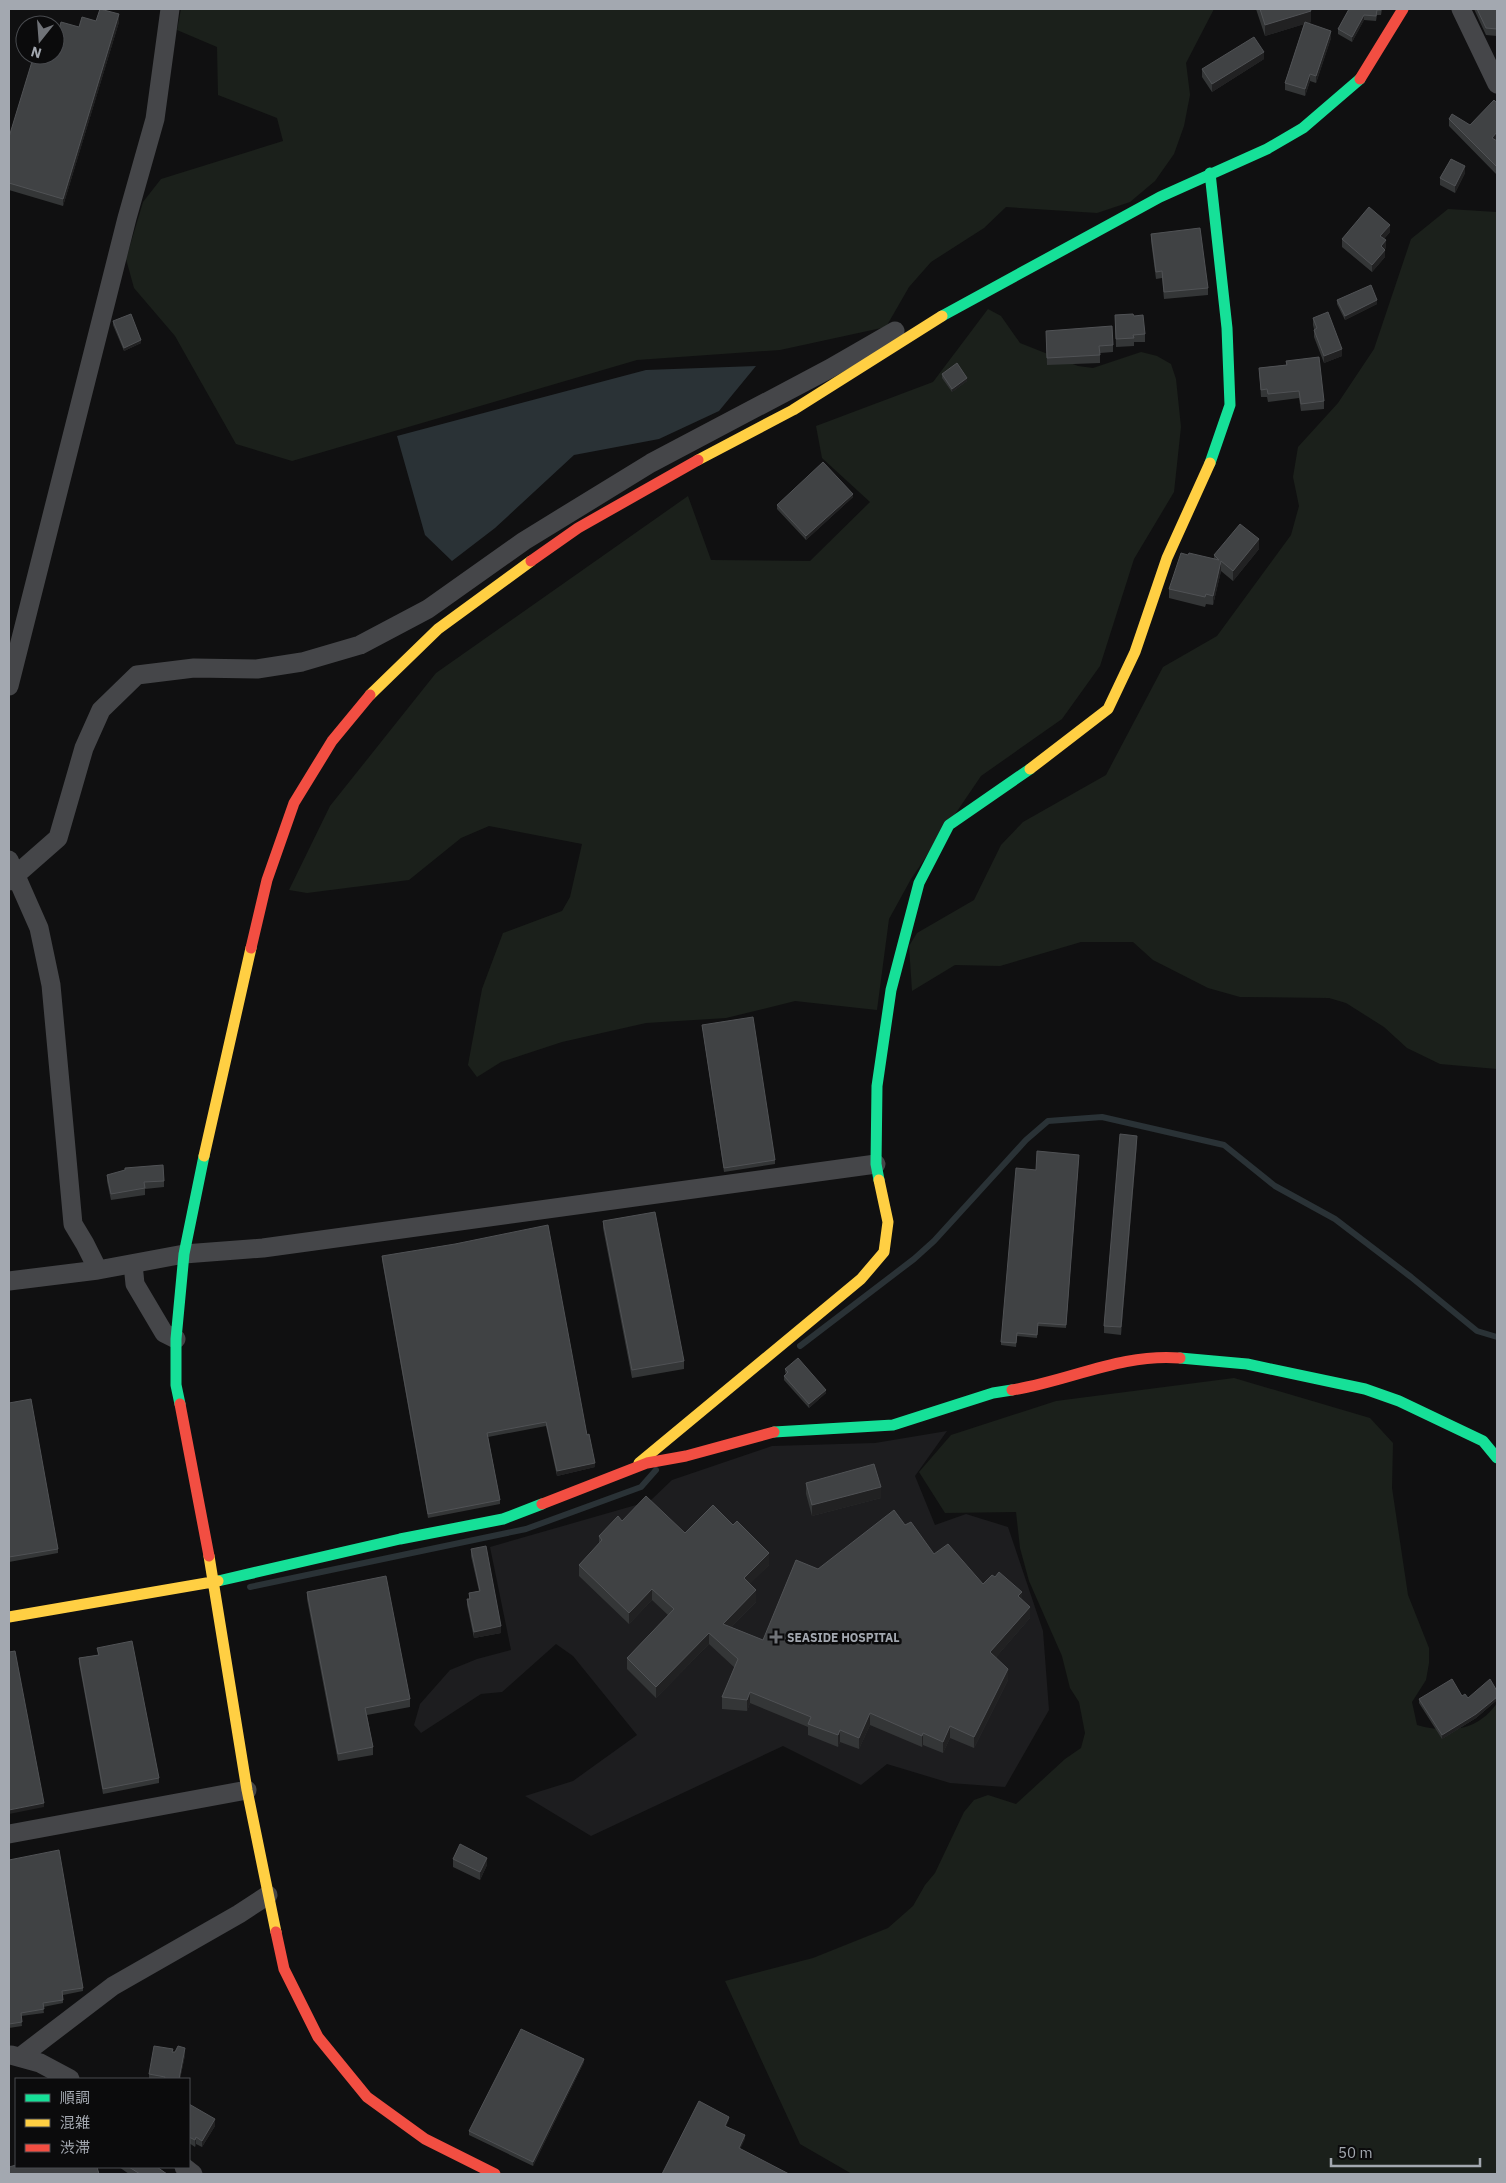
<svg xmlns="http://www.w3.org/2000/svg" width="1506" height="2183" font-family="'IBM Plex Sans','Noto Sans JP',sans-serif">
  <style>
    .built { fill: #1d1d1f }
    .green { fill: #1b201b }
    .water { fill: #2a3236 }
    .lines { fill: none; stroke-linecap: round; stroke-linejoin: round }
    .stream { stroke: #2a3236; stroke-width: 6 }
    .street { stroke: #454649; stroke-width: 19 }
    .fast { stroke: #16e098; stroke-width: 11 }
    .slow { stroke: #ffcf43; stroke-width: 11 }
    .jam { stroke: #f24e42; stroke-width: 11 }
    .wall { fill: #343637 }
    .shaded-wall { fill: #212122 }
    .building { fill: #404244; stroke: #505255 }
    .poi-dot { fill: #707378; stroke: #0b0b0c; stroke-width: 2 }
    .labels { text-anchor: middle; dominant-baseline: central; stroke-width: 5; stroke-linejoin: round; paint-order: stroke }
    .poi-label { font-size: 12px; font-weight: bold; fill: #a3a8b0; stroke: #0b0b0c; text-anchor: start }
  </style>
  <rect width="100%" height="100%" fill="#101011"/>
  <path class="built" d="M947 1431 915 1476 935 1525 966 1514 1008 1527 1043 1631 1049 1710 1005 1787 950 1783 887 1764 861 1785 783 1746 591 1836 525 1796 573 1781 637 1735 573 1656 556 1644 502 1692 481 1694 421 1733 414 1725 420 1704 450 1670 477 1659 511 1650 490 1547 650 1501 672 1480 772 1446 875 1443Z"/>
  <path class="green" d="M181 9H1214L1186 63 1190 95 1184 126 1174 154 1155 181 1130 202 1097 213 1006 207 984 228 931 262 909 287 886 327 780 350 637 360 292 461 236 444 175 336 134 288 126 259 143 202 161 179 283 141 277 118 218 95 217 47 177 30Z
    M1448 209 1497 212V1069L1440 1064 1407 1048 1384 1027 1346 1003 1329 998 1240 997 1208 988 1153 960 1133 942H1081L1000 966 955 965 912 991 909 946 917 933 974 900 1001 845 1023 822 1106 775 1163 667 1217 636 1291 535 1299 506 1293 477 1298 447 1338 403 1374 349 1411 239Z
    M988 309 1001 316 1020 343 1078 366 1093 368 1141 352 1157 356 1171 364 1176 379 1181 427 1174 492 1134 559 1100 666 1062 719 981 776 911 879 889 919 877 1010 795 1001 726 1018 646 1023 562 1042 501 1062 477 1077 468 1065 482 989 503 933 562 911 570 897 582 844 489 826 461 838 409 880 307 893 289 890 330 806 436 673 688 496 711 560 810 561 870 502 822 458 816 426 933 382Z
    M1234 1378 1370 1418 1393 1443 1392 1488 1408 1595 1429 1648V1663L1426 1680 1412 1702 1417 1725C1448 1734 1478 1731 1497 1703V2174H852L800 2144 725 1981 813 1958 888 1928 913 1906 925 1885 935 1873 964 1812 974 1800 988 1795 1016 1804 1065 1759 1081 1748 1085 1733 1079 1702 1070 1688 1062 1656 1029 1581 1020 1548 1016 1512 945 1513 919 1472 951 1435 1056 1401Z"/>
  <path class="water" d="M756 366 719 411 659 439 574 455 495 528 452 561 425 535 397 436 646 370Z"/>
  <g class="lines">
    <path class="stream" d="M800 1346 914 1259 934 1241 1026 1140 1048 1121 1102 1117 1224 1145 1275 1186 1335 1219 1411 1277 1477 1331 1497 1337
      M250 1587 526 1529 641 1487 656 1470"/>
    <path class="street" d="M1461 9 1497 84
      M9 686 127 218 155 119 170 9
      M9 860 39 928 51 985 73 1224 85 1244 98 1270
      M9 881 58 838 84 748 101 710 137 675 194 668 257 669 302 662 360 645 428 609 524 541 651 463 829 369 895 331
      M133 1264 135 1284 164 1333 176 1339
      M9 1281 98 1270 184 1254 263 1248 876 1164
      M9 1834 247 1790
      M11 2055 40 2063 70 2079
      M20 2057 113 1986 239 1914 268 1895
      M184 2167 193 2174"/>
    <path class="fast" d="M942 316 1160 197 1267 149 1303 128 1360 79
      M1210 463 1230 405 1227 328 1210 173
      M879 1180 876 1164 877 1086 891 990 919 883 949 825 1030 769
      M1180 1358 1247 1364 1365 1389 1399 1401 1483 1441 1497 1458
      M180 1404 176 1385V1339L184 1254 204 1156
      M774 1432 893 1425 993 1393 1012 1390
      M218 1581 400 1539 503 1519 542 1504"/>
    <path class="slow" d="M698 460 793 410 942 316
      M370 695 438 629 531 561
      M1030 769 1108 709 1135 652 1167 558 1210 463
      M204 1156 251 948
      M639 1463 861 1279 884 1252 888 1222 879 1180
      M209 1556 247 1790 276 1932
      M9 1617 218 1581"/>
    <path class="jam" d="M1360 79 1403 9
      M531 561 578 528 698 460
      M251 948 267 880 294 803 332 741 370 695
      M1012 1390C1069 1381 1122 1353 1180 1358
      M180 1404 209 1556
      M542 1504 647 1463 686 1456 774 1432
      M276 1932 284 1969 318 2037 367 2097 425 2139 495 2174"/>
  </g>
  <path class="wall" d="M1256 9H1310L1311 22 1308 23 1331 38 1316 83 1310 81 1305 96 1285 90V83L1304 24 1265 36Z
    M1349 9H1382L1381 15H1377L1376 21 1364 20 1352 42 1338 34V29Z
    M1474 9H1497V36L1486 35Z
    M96 21 119 22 63 206 9 190V137L58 33 79 27Z
    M1264 59 1212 92 1202 77V69Z
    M1449 119 1497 141V175L1449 126Z
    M1465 173 1455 193 1440 185V178Z
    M1390 232 1384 239 1386 248 1384 249 1385 257 1372 272 1342 247V239Z
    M1151 234 1208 288V295L1164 299 1162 278 1156 279 1151 241Z
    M1337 300 1377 304 1345 320 1337 304Z
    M1115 315 1134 316 1145 334V342H1134V346L1116 347Z
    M1313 318 1342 356 1324 363 1314 337V329L1313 325Z
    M113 321 141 343 124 351 113 325Z
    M1046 331 1113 345V352L1100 353V363L1047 365Z
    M1286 361 1324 401V409L1301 411 1299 398 1268 402 1267 397H1261L1259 368 1286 365Z
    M942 374 967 381 952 392 942 378Z
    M853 497 806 540 777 509V505Z
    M1259 549 1233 581 1221 571 1213 605 1206 604 1205 607 1169 598V589L1214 558V555Z
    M702 1025 775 1160V1164L724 1172Z
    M1137 1143 1121 1335 1104 1333V1326Z
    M1079 1155 1066 1328 1038 1326 1037 1338 1017 1336 1016 1347 1001 1345V1342L1036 1170Z
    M107 1175 164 1181V1187L145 1189V1195L111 1200 107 1181Z
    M603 1221 684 1361V1369L632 1378 603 1228Z
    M382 1256 587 1435 595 1467 557 1476 546 1426 488 1437 500 1500V1504L428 1518 382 1260Z
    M785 1369 826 1393 809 1408 784 1380V1376L786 1374 785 1372Z
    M9 1403 58 1549V1553L9 1562Z
    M806 1483 881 1498 812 1516 806 1494Z
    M622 1521 685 1533 769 1565 749 1584 756 1602 731 1627 763 1640 818 1569 905 1525 934 1554 983 1584 1022 1599 1030 1618 996 1657 1008 1680 974 1748 950 1738 943 1753 923 1745 922 1747 870 1725 859 1749 840 1742 838 1747 808 1735V1727L750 1703 747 1711 722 1709V1697L735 1668 709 1644 656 1698 627 1669V1658L668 1615 652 1600 629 1624 579 1576V1565L599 1543V1536Z
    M471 1549 501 1633 474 1638 467 1605V1599H469V1593L479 1591 471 1556Z
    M307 1592 410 1699V1707L367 1715 373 1747V1755L338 1761 307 1599Z
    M97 1648 159 1778V1783L103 1794 79 1663V1658L98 1655Z
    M1497 1691V1700L1476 1718 1442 1739 1419 1703V1699L1462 1696 1468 1698Z
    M453 1859 487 1865 480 1880 453 1867Z
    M9 1860 83 1988V1991L63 1995V2003L43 2007 44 2013 21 2016 22 2026 9 2028Z
    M173 2052 185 2055 180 2079H149V2074Z
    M584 2062 533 2166 469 2135V2131Z
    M189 2104 215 2126 202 2147 196 2144 195 2147 189 2143Z
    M119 2167H157L167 2174H129Z"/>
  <path class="shaded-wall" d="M1311 11V22L1265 36V25Z
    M119 14V22L63 206V199Z
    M1364 15V20L1352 42V37Z
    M1331 31V38L1316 83V76Z
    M1264 52V59L1212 92V84Z
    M1310 74V81L1305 96V89Z
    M1497 132V139L1492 145V138Z
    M1465 166V173L1455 193V186Z
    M1390 225V232L1380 243V236Z
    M1386 240V248L1381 254V246Z
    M1385 250V257L1372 272V265Z
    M1377 300V304L1345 320V316Z
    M141 340V343L124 351V348Z
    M1342 349V356L1324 363V356Z
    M967 378V381L952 392V389Z
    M853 494V497L806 540V536Z
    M1259 539V549L1233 581V571Z
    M1221 561V571L1213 605V596Z
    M1137 1136V1143L1121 1335V1327Z
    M826 1390V1393L809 1408V1404Z
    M595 1463V1467L557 1476V1471Z
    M881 1487V1498L812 1516V1505Z
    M769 1553V1565L744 1590V1578Z
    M652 1589V1600L629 1624V1613Z
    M756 1590V1602L723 1635V1624Z
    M1022 1592V1603L1018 1596Z
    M1030 1607V1618L990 1664V1652Z
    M501 1626V1633L474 1638V1632Z
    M709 1633V1644L656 1698V1687Z
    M1008 1669V1680L974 1748V1737Z
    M750 1692V1703L747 1711V1700Z
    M1497 1697V1700L1476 1718 1442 1739V1735Z
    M870 1713V1725L859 1749V1738Z
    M950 1726V1738L943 1753V1742Z
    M840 1730V1742L838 1747V1735Z
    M923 1733V1745L922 1747V1736Z
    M44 1803V1807L9 1814V1810Z
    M487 1858V1865L480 1880V1872Z
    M185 2048V2055L180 2079H179Z
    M584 2059V2062L533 2166V2162Z
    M729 2117V2120L725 2129V2126Z
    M215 2119V2126L202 2147V2141Z
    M745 2135V2139L739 2152V2148Z
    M196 2137V2144L195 2147V2140Z"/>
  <path class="building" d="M100 9 119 14 63 199 9 183V137L34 55H55V32L58 33 61 22 79 27 82 17 96 21Z
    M1260 9H1310L1311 11 1265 25Z
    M1349 9H1382L1381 10H1377L1376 16 1364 15 1352 37 1338 29Z
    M1477 9H1497V29L1486 28Z
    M1305 22 1331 31 1316 76 1310 74 1305 89 1285 83Z
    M1254 37 1264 52 1212 84 1202 69Z
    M1494 100 1497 103V132L1492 138 1497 141V167L1449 119 1452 114 1470 125Z
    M1451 159 1465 166 1455 186 1440 178Z
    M1369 207 1390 225 1380 236 1386 240 1381 246 1385 250 1372 265 1342 239Z
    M1200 228 1208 288 1164 292 1162 271 1156 272 1151 234Z
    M1371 285 1377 300 1345 316 1337 300Z
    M1328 312 1342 349 1324 356 1314 330 1317 328 1313 318Z
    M131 314 141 340 124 348 113 321Z
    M1133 314 1134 316 1143 315 1145 334 1133 335 1134 338 1116 339 1115 315Z
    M1112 326 1113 345 1099 346 1100 355 1047 358 1046 331Z
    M1319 357 1324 401 1301 404 1299 391 1268 394 1267 389 1261 390 1259 368 1287 365 1286 361Z
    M957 363 967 378 952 389 942 374Z
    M823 462 853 494 806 536 777 505Z
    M1240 524 1259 539 1233 571 1221 561 1213 596 1206 594 1205 597 1169 589 1181 553 1188 555 1189 553 1219 560 1214 555Z
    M753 1017 775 1160 724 1168 702 1025Z
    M1120 1134 1137 1136 1121 1327 1104 1326Z
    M1037 1151 1079 1155 1066 1325 1038 1323 1037 1335 1017 1333 1016 1343 1001 1342 1016 1168 1036 1170Z
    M163 1165 164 1181 144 1182 145 1188 111 1194 107 1175 125 1170V1168Z
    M655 1212 684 1361 632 1370 603 1221Z
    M548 1225 587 1435 589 1434 595 1463 557 1471 546 1422 487 1433 500 1500 428 1514 382 1256 455 1244Z
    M798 1358 826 1390 809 1404 784 1376 788 1372 785 1369Z
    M31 1399 58 1549 9 1557V1403Z
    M874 1464 881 1487 812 1505 806 1483Z
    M646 1496 685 1533 713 1505 733 1525 737 1521 769 1553 744 1578 756 1590 723 1624 763 1640 796 1560 818 1569 894 1510 905 1525 911 1522 934 1554 948 1544 983 1584 992 1575 995 1577 999 1572 1022 1592 1018 1596 1030 1607 990 1652 1008 1669 974 1737 950 1726 943 1742 923 1733 922 1736 870 1713 859 1738 840 1730 838 1735 808 1724 811 1717 750 1692 747 1700 722 1697 738 1659 709 1633 656 1687 627 1658 674 1609 652 1589 629 1613 579 1565 602 1540 599 1536 618 1516 622 1521Z
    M486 1546 501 1626 474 1632 467 1599H470L469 1593 480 1591 471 1549Z
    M386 1576 410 1699 365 1708 373 1747 338 1754 307 1592Z
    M132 1641 159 1778 103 1789 79 1658 99 1655 97 1648Z
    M15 1651 44 1803 9 1810V1652Z
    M1452 1679 1462 1696 1465 1694 1468 1698 1490 1679 1497 1691V1697L1476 1714 1442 1735 1419 1699Z
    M460 1844 487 1858 480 1872 453 1859Z
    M59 1850 83 1988 62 1991 63 2000 43 2003 44 2009 21 2013 22 2022 9 2024V1860Z
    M521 2029 584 2059 533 2162 469 2131Z
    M154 2046 173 2049 172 2052H175L178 2046 185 2048 179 2079H164L165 2077 149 2074Z
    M699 2101 729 2117 725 2126 745 2135 739 2148 789 2174H662Z
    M189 2104 215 2119 202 2141 196 2137 195 2140 189 2137Z
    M16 2165V2167H97L99 2174H9V2167Z
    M129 2167H157L167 2174H140Z"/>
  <path class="poi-dot" d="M773.5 1629.5h5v5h5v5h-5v5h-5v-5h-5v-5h5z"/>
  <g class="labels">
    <g class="poi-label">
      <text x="787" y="1637">SEASIDE HOSPITAL</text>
    </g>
  </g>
  <rect width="1506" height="2183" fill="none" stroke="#a3a8b0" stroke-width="20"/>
  <rect x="15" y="2078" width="175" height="90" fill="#0b0b0c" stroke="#484a4e"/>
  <rect x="25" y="2094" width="25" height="8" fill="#16e098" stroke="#484a4e"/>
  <text x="60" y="2103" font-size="15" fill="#a3a8b0">順調</text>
  <rect x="25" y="2119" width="25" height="8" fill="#ffcf43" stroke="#484a4e"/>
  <text x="60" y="2128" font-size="15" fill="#a3a8b0">混雑</text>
  <rect x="25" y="2144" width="25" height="8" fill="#f24e42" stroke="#484a4e"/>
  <text x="60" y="2153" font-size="15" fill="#a3a8b0">渋滞</text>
  <g transform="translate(40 40) rotate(197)"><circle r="24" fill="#0b0b0c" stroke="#484a4e"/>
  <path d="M0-4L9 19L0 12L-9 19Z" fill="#707378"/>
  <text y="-8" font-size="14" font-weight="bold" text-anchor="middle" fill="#a3a8b0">N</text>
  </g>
  <path d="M1331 2158v8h149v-8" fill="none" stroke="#a3a8b0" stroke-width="2.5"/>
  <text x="1338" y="2158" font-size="15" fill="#a3a8b0" stroke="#0b0b0c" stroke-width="4" paint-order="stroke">50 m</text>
</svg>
